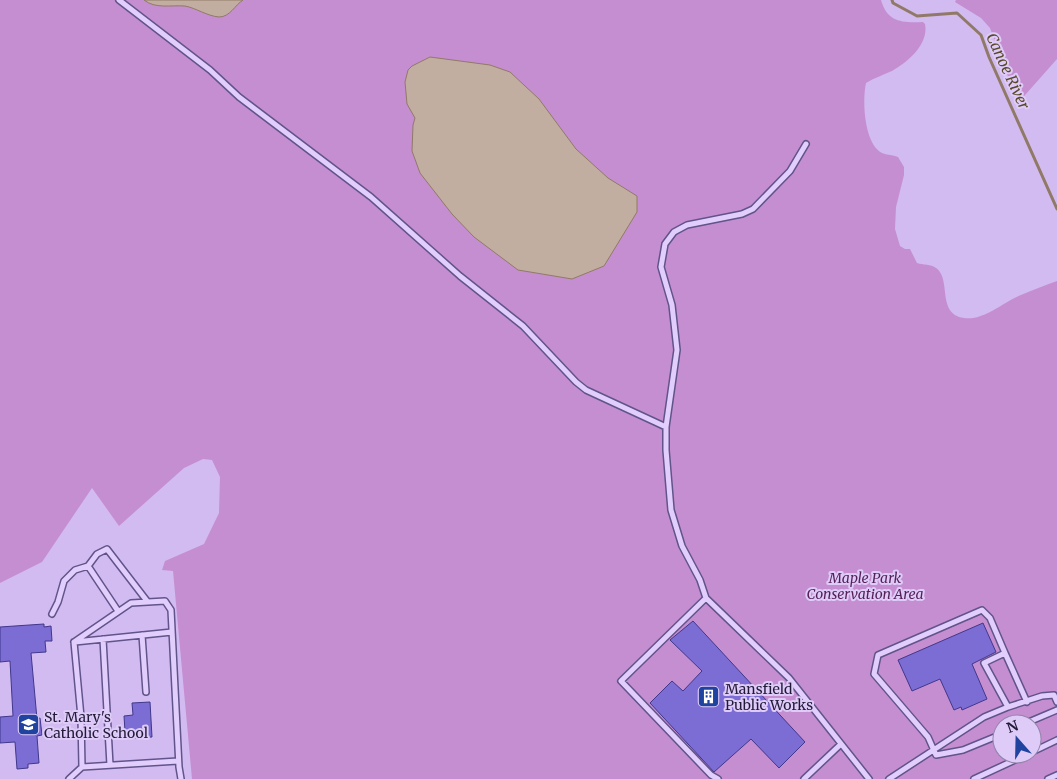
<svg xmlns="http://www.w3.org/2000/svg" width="1057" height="779" font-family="Merriweather,serif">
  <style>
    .green { fill: #c58ed0; fill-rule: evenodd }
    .water { fill: #c2aea0; stroke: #907a67 }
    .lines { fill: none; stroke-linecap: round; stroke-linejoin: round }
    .stream { stroke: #907a67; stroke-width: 3 }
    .building { fill: #7b6dd3; stroke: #41378b }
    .service-casing { stroke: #61548a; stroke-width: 8 }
    .service { stroke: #e2cefc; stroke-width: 5 }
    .labels { text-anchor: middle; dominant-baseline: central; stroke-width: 4; stroke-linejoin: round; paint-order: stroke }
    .park-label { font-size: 14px; font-style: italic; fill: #541f56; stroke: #decbf8 }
    .poi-label { font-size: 14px; fill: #201a37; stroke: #decbf8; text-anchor: start }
    .water-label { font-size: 15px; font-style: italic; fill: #594828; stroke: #decbf8 }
  </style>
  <rect width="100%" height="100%" fill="#d2bbf1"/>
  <path class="green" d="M0 0H881C887 22 902 23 923 22L925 24C929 44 908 62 892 71 883 75 874 78 866 83 862 100 864 144 882 153 887 155 893 155 898 157L904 167V175L896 207 895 229 900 246 905 249H910L917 263C923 265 931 264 936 268 952 279 936 314 964 318 984 321 1003 302 1021 295 1033 290 1045 285 1057 281V779H192L173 571 162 570 165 561 204 544 219 513 220 477 212 460 203 459 184 468 119 526 92 488 42 562 0 583ZM1002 724H1032V754H1002Z
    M956 0H1057V59L1018 103 990 28 981 18 955 2Z"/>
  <path class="water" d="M144 0H243C235 5 230 17 219 17 207 16 196 8 185 6 171 5 155 9 144 0Z
    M430 57 490 65 510 72 539 99 576 149 608 178 637 196V212L604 266 572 279 518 270 474 237 452 214 420 173 412 151 413 125 415 118 407 104 405 82 408 70 412 66Z"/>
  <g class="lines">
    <path class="stream" d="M892 0 893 3 917 16 957 13 981 35 989 57 1057 209"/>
  </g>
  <path class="building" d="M693 621 805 742 779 768 751 739 714 772 650 703 672 681 683 691 702 671 670 640Z
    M983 623 996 652 972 664 987 699 962 710 961 707 954 710 940 679 912 691 898 660Z
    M44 624V627L51 626 52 641H45L46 652 31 653 37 719 40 718 42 735 37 736 39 763 28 764V768L17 769 15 742 0 743V717L13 716 10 661 0 662V627Z
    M150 702 152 737 134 738 133 731H125L124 716 133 715 132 703Z"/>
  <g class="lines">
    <defs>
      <path id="service" d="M119 0 210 70 239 97 371 197 460 276 523 326 576 382 586 390 666 427
        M88 566 118 611
        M706 598 700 580 682 546 671 510 666 450V427L677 350 672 305 661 267 665 244 674 232 687 225 742 214 753 209 790 171 806 144
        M52 614 58 602 64 581 75 570 88 566 97 554 107 549 147 601
        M142 635 146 692
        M103 639 110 765
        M74 642 131 603 165 601 171 610 179 767 181 779
        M74 642 81 717 82 767
        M75 642 172 632
        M1008 707 984 663 1005 653 1027 702
        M1024 724 1057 710
        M1002 734 963 750 936 755 928 737 874 674 878 655 982 610 990 618 1005 653
        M1032 752 1057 740
        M69 779 82 767 178 761
        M718 779 711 775 621 681 706 598 789 678 869 779
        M804 779 841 744
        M889 779 984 717 1008 707 1042 696 1054 695 1057 702
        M974 779 1028 754
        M1048 779 1057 775"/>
    </defs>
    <use href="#service" class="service-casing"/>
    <use href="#service" class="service"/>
  </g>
  <defs>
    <symbol id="building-square" viewBox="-11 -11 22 22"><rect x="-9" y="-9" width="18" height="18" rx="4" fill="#1f439e" stroke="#decbf8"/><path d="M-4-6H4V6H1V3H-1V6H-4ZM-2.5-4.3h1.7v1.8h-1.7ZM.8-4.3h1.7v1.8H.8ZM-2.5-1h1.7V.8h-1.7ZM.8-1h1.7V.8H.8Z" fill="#fff"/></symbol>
    <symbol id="school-square" viewBox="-11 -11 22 22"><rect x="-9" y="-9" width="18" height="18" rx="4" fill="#1f439e" stroke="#decbf8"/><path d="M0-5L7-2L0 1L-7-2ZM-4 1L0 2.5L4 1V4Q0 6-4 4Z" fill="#fff"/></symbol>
  </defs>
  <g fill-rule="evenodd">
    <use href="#building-square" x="696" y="684" width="25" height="25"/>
    <use href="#school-square" x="16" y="712" width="25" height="25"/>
  </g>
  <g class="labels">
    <g class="park-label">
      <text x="865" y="578">Maple Park<tspan x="865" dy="16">Conservation Area</tspan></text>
    </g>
    <g class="poi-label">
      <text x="725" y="689">Mansfield<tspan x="725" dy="16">Public Works</tspan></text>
      <text x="44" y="717">St. Mary's<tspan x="44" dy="16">Catholic School</tspan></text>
    </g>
    <g class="water-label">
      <text transform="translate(1008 71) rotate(65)">Canoe River</text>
    </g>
  </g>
  <g transform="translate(1017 739) rotate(340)"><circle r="24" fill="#decbf8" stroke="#9284ab"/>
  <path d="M0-4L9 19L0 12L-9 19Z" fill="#1f439e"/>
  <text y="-8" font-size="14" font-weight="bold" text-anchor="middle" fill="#201a37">N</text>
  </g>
</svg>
